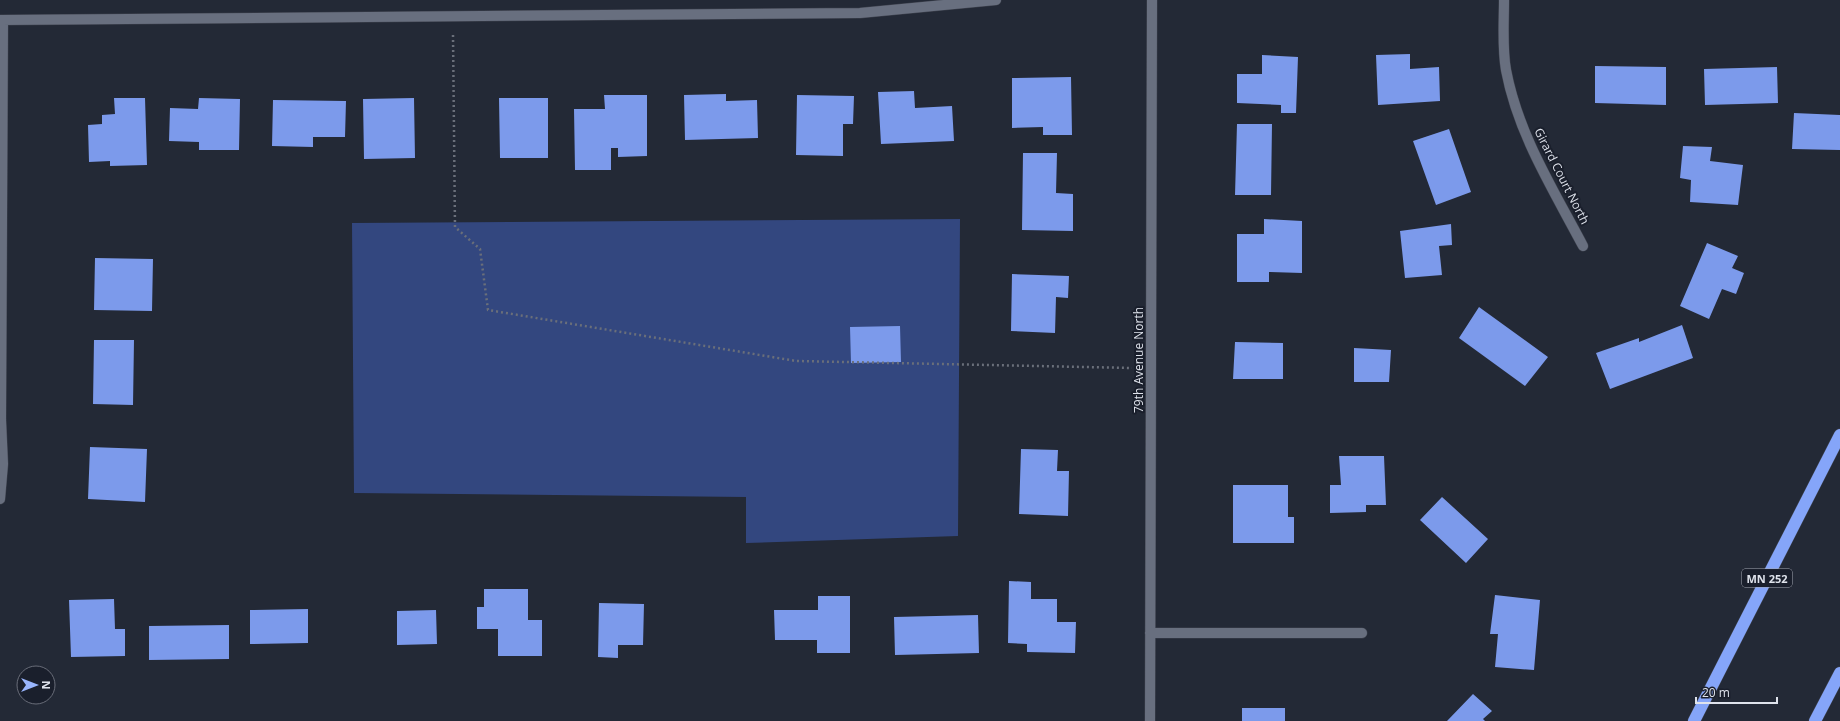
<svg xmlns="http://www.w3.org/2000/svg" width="1840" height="721" font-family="'Open Sans',sans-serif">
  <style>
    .green { fill: #33477f }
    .building { fill: #7c9aeb }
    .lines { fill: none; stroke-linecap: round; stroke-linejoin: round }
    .minor-casing { stroke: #3f434f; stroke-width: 11 }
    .highway-casing { stroke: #3f434f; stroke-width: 13 }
    .path { stroke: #6a6f7a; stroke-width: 2.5; stroke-dasharray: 2 3; stroke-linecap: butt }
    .minor { stroke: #686f7f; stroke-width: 10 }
    .highway { stroke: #85a5f9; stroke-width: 12 }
    .labels { text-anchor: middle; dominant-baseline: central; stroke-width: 4; stroke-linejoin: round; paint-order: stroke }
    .shield { fill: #1a1f2c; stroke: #a4a8b2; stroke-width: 1 }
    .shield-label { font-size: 11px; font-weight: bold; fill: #dfe3ec }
    .street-label { font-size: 12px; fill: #dfe3ec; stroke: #1a1f2c }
  </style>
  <rect width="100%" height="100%" fill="#232936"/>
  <path class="green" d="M960 219 958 536 746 543V497L354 493 352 223Z"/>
  <path class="building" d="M1410 54V69L1439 67 1440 101 1378 105 1376 55Z
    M1262 55 1298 57 1296 113H1281V105L1237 103V74H1262Z
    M1595 66 1666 67V105L1595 103Z
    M1777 67 1778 103 1705 105 1704 69Z
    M1071 77 1072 135H1043V127L1012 128V78Z
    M914 91 915 108 952 106 954 141 881 144 878 92Z
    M726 94V101L757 100 758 138 685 140 684 95Z
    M604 95H647V156L618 157V148H611V170H575L574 109H605Z
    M797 95 854 96 853 124H843V156L796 155Z
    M114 98H145L147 165 110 166V161L89 162 88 125 102 124V115L115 114Z
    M199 98 240 99 239 150H199V142L169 141 170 108 198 109Z
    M414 98 415 158 364 159 363 99Z
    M499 98H548V158H500Z
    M273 100 346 101 345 137H313V147L272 146Z
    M1794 113 1840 115V150L1792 149Z
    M1237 124H1272L1271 195H1235Z
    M1449 129 1471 192 1436 205 1413 141Z
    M1683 146 1712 147 1710 161 1743 165 1738 205 1690 202 1691 180 1680 178Z
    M1023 153H1057L1056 193 1073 194V231L1022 230Z
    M1264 219 1302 221V273L1269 272V282H1237V234H1264Z
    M1451 224 1452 245 1439 246 1442 275 1405 278 1400 231Z
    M1707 243 1738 256 1732 268 1744 273 1736 294 1722 289 1709 319 1680 306Z
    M95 258 153 259 152 311 94 310Z
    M1012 274 1069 276 1068 298 1056 297 1055 333 1011 331Z
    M1479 307 1548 357 1525 386 1459 338Z
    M1682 325 1693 358 1610 389 1596 353 1639 338V342Z
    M900 326 901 362 851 363 850 327Z
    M94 340H134L133 405 93 404Z
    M1235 342 1283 343V379H1233Z
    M1354 348 1391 350 1389 382H1354Z
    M90 447 147 449 145 502 88 499Z
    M1021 449 1058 450 1057 471H1069L1068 516 1019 514Z
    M1339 456H1384L1386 505H1366V512L1330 513V485H1341Z
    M1233 485H1288V517H1294V543H1233Z
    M1442 497 1488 539 1466 563 1420 520Z
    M1009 581 1031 582V599H1057V622H1076L1075 653 1027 652V644L1008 643Z
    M484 589H528V620H542V656H498V629H477V607H484Z
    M1495 595 1540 600 1534 670 1495 667 1498 634H1490Z
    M818 596H850V653H817V640H775L774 610H818Z
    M114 599 115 629H125V656L71 657 69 600Z
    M599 603 644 604 643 645H618V658L598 657Z
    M308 609V643L250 644V610Z
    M436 610 437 644 397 645V611Z
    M978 615 979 653 895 655 894 617Z
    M229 625V659L149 660V626Z
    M1473 694 1492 711 1483 719 1485 721H1447Z
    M1242 708H1285V721H1242Z"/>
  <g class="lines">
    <defs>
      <path id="minor" d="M1504 0C1504 23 1502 48 1506 70 1518 134 1553 189 1583 246
        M0 20 860 13 996 0
        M0 499 3 464 1 420 3 20
        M1150 633H1362
        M1150 721 1152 0"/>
      <path id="highway" d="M1694 721 1840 435
        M1815 721 1840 673"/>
    </defs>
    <use href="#minor" class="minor-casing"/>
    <use href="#highway" class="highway-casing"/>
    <path class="path" d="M453 35 455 227 480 249 488 310 796 361 1132 368"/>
    <use href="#minor" class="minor"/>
    <use href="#highway" class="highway"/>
  </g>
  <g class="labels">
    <rect class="shield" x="1742" y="569" width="50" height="18" rx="3"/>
    <g class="shield-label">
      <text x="1767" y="578">MN 252</text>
    </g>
    <g class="street-label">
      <text transform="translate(1562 176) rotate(63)">Girard Court North</text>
      <text transform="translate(1138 360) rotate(-90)">79th Avenue North</text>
    </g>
  </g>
  <g transform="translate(36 685) rotate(90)"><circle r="19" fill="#1a1f2c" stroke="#696d79"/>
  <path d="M0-3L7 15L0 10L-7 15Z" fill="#99b5fd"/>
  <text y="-6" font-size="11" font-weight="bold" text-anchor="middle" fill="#dfe3ec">N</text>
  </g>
  <path d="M1696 697v6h81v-6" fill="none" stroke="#dfe3ec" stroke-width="2"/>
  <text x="1702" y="697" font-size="12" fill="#dfe3ec" stroke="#1a1f2c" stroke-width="3" paint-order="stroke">20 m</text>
</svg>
